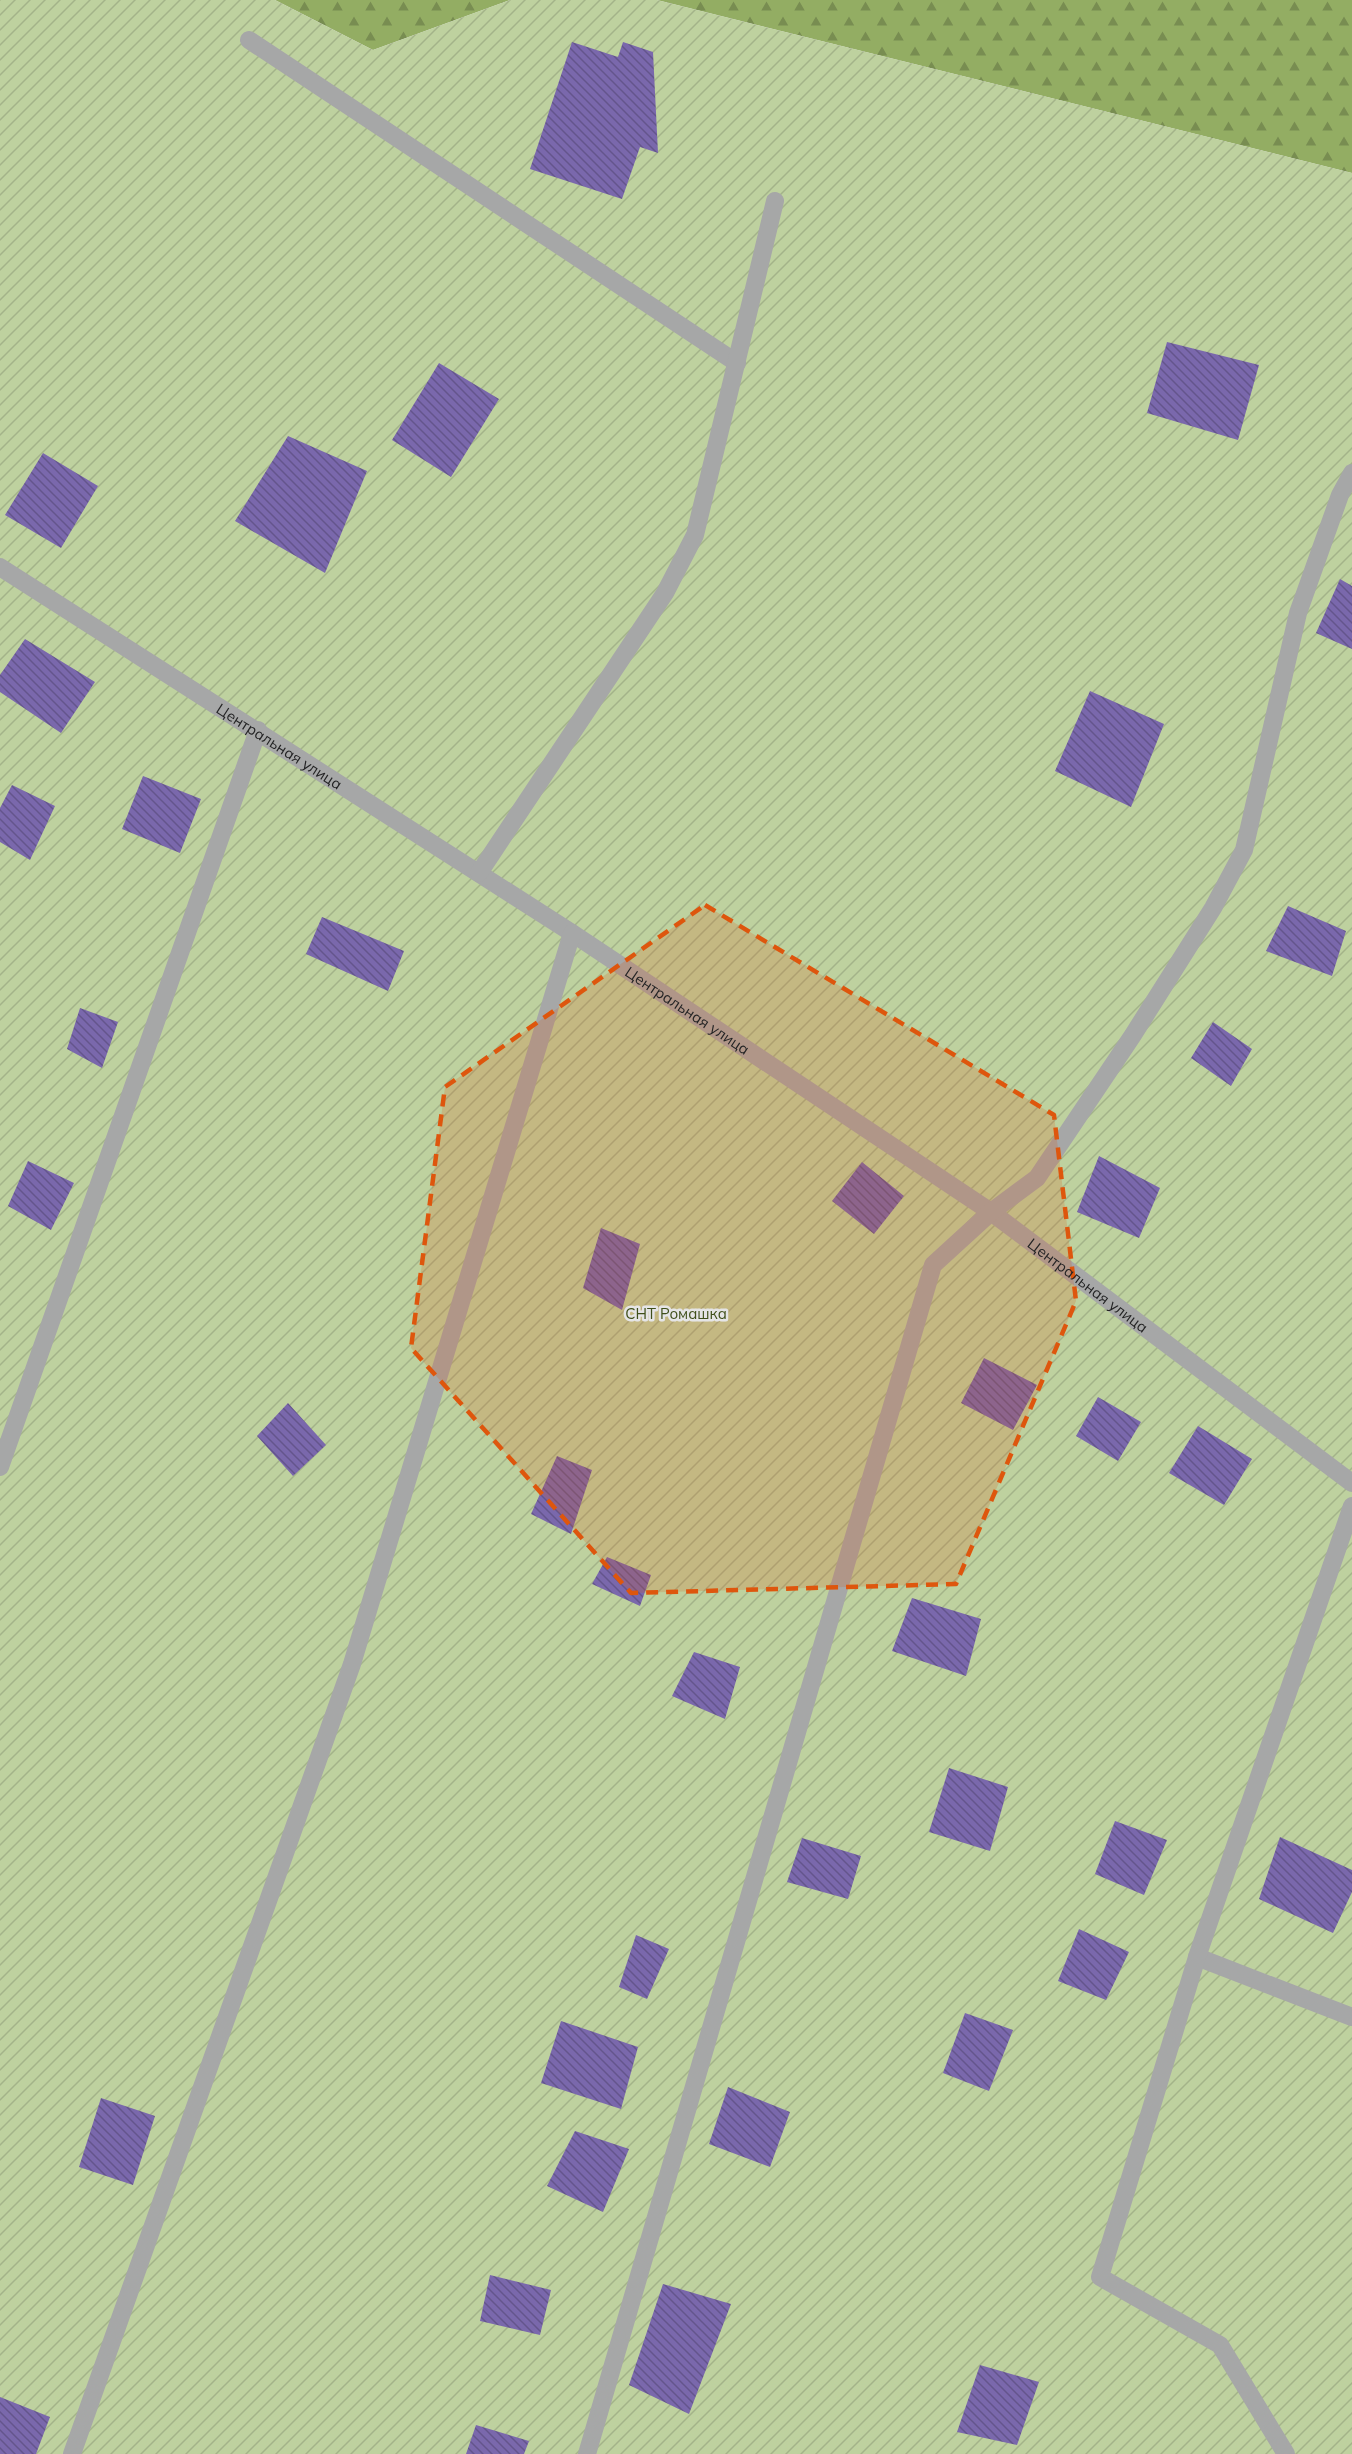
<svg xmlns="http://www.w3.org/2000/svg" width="1352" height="2454" font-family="Mulish,sans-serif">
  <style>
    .forest { fill: url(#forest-firs) }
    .garden { fill: url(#garden-furrows) }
    .building { fill: url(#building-back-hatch) }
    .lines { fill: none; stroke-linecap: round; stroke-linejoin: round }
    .minor { stroke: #a6a7a7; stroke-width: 18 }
    .marked { fill: #de560d; fill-opacity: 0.2; stroke: #de560d; stroke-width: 4.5; stroke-dasharray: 12 8; stroke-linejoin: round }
    .labels { text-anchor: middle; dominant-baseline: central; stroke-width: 5; stroke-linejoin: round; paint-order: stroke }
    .street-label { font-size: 15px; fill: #242425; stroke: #e5e5e6 }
    .park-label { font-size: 15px; fill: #3f4f1a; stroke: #e5e5e6 }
  </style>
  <defs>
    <pattern id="forest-firs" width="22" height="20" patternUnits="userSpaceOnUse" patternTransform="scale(1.5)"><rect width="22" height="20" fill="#93ad63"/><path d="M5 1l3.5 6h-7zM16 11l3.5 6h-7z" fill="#788d51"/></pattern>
    <pattern id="garden-furrows" width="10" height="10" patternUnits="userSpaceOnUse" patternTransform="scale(1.5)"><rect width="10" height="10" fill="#bed19f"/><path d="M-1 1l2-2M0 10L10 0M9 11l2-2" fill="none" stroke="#a3b389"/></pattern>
    <pattern id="building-back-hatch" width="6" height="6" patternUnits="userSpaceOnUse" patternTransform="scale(1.5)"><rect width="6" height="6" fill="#7a68ac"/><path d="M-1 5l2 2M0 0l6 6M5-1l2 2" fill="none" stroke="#64558c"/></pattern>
  </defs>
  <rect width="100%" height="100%" fill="#e5e5e6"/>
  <path class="forest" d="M275 0H510L373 50Z
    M657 0H1352V173Z"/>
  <path class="garden" d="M0 0H275L373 50 510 0H657L1352 173V2454H0Z"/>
  <path class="building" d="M572 42 618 57 623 42 653 52 658 153 640 147 622 199 530 169Z
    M1167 342 1259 365 1238 440 1147 413Z
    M439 363 499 399 451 477 392 440Z
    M288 436 367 471 325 573 235 521Z
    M43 453 98 486 61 548 5 515Z
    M1340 579 1352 586V649L1316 633Z
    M25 639 95 682 61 733 0 692V675Z
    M1090 691 1164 724 1131 807 1055 771Z
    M143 776 201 799 180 853 122 829Z
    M12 785 55 806 30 860 0 842V808Z
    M1288 906 1346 931 1332 976 1266 951Z
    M322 917 404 951 388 991 306 954Z
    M80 1008 118 1022 102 1068 67 1049Z
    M1213 1022 1252 1049 1231 1086 1191 1058Z
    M1099 1156 1160 1188 1139 1238 1077 1212Z
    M28 1161 74 1183 51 1230 8 1206Z
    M862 1162 904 1196 874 1234 832 1201Z
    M601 1228 640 1244 622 1310 583 1288Z
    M984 1358 1037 1385 1013 1430 961 1403Z
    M1098 1397 1141 1422 1118 1461 1076 1436Z
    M288 1403 326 1445 293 1476 257 1436Z
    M1198 1426 1252 1459 1224 1505 1169 1473Z
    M557 1456 592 1470 571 1534 531 1514Z
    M607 1557 651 1575 640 1606 592 1584Z
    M912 1598 981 1619 966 1676 892 1651Z
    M694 1652 740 1667 725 1719 672 1696Z
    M949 1768 1008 1787 990 1851 929 1832Z
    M1115 1821 1167 1840 1144 1895 1095 1874Z
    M1280 1837 1352 1870V1892L1333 1933 1259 1899Z
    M802 1838 861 1856 848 1899 787 1882Z
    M1079 1929 1129 1952 1106 2000 1058 1981Z
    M636 1935 669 1949 647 1999 619 1987Z
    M965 2013 1013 2030 989 2091 943 2073Z
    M561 2021 638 2047 621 2109 541 2083Z
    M728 2087 790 2112 770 2167 709 2144Z
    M101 2098 155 2116 133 2185 79 2167Z
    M575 2131 629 2149 603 2212 547 2186Z
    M490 2275 551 2290 540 2335 480 2321Z
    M663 2284 731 2304 689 2414 629 2385Z
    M980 2365 1039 2382 1017 2445 957 2432Z
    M0 2397 50 2417 36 2454H0Z
    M476 2425 529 2441 524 2454H466Z"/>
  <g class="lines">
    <g class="minor">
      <path d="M249 40 737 363"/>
      <path id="s1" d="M0 567 572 933 991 1212 1352 1483"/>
      <path d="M479 873 665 593 695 535 775 201"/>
      <path d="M0 1467 258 730"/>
      <path d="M1197 1957 1352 2017"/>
      <path d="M72 2454 352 1664 572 933"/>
      <path d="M587 2454 933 1265 991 1212 1037 1178 1133 1035 1213 908 1244 850 1298 613 1340 495 1352 473"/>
      <path d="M1286 2454 1220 2345 1100 2277 1197 1957 1352 1506"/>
    </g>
  </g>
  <path class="marked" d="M705 905 1054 1115 1076 1301 956 1584 631 1593 411 1348 445 1087Z"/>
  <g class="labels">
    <g class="street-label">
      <text stroke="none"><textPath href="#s1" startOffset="332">Центральная улица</textPath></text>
      <text stroke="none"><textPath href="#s1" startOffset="818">Центральная улица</textPath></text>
      <text stroke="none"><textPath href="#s1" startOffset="1304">Центральная улица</textPath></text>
    </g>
    <g class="park-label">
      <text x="676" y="1313">СНТ Ромашка</text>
    </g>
  </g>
</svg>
